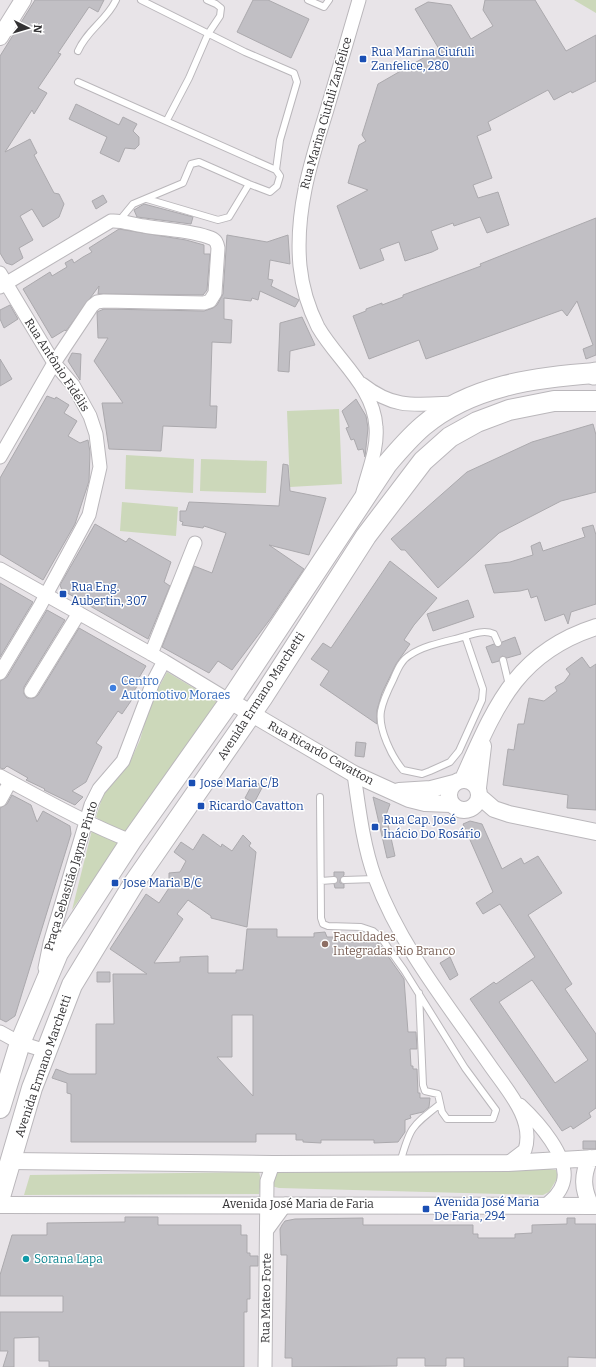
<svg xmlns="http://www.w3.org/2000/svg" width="596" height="1367" font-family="Bitter,serif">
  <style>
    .green { fill: #ccd8ba }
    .building { fill: #c1bfc4; stroke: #aba9ad; fill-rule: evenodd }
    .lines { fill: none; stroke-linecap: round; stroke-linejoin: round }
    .service-casing { stroke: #bab7bb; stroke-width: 8 }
    .minor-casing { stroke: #bab7bb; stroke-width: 15 }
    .tertiary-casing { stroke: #bab7bb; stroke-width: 18 }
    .primary-casing { stroke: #bab7bb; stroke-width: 22 }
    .trunk-casing { stroke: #bab7bb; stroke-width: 23 }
    .service { stroke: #fff; stroke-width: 6 }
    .minor { stroke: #fff; stroke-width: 13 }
    .tertiary { stroke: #fff; stroke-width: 16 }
    .primary { stroke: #fff; stroke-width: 20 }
    .trunk { stroke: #fff; stroke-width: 21 }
    .transit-dot { fill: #1a4fb4; stroke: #fff; stroke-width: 1.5 }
    .shop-dot { fill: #3f7fe0; stroke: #fff; stroke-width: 1.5 }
    .education-dot { fill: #8d6e63; stroke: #fff; stroke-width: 1.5 }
    .culture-dot { fill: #0f9aa8; stroke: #fff; stroke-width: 1.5 }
    .labels { text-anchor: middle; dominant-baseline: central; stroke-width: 3; stroke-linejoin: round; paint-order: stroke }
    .transit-label { font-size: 12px; fill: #164399; stroke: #fff; text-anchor: start }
    .street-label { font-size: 12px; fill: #333234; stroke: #fff }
    .shop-label { font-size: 12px; fill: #366cbe; stroke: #fff; text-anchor: start }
    .education-label { font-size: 12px; fill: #785e54; stroke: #fff; text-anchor: start }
    .culture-label { font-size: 12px; fill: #0d838f; stroke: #fff; text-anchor: start }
  </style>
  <rect width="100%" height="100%" fill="#e8e4e8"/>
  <path class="green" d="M574 0H596V13Z
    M339 409 342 484 290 487 287 411Z
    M126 455 194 459 193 493 125 489Z
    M201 459 267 461 266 493 200 491Z
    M122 502 178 507 176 536 120 531Z
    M167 672 217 702 126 832 115 831 96 817 104 792 129 764 140 740 150 704Z
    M92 830 120 842 72 910Z
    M280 1168H542L556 1170 558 1177 549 1192 543 1195 279 1188 271 1186 273 1174Z
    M259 1172 261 1180 259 1194 24 1195 30 1175Z"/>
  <path class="building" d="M35 0H104L98 12 89 7 58 53 61 54 38 88 47 93 34 114 32 110 5 152 30 139 37 153 34 155 54 193 59 194 64 204 59 217 43 227 32 209 20 216 33 240 19 248 23 258 12 265 6 263 0 253V56Z
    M253 0H268L309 19 291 58 237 32Z
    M485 0H535L566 51 596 35V81L572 93 571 91 554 100 548 90 488 122 491 130 477 136 492 178 473 185 478 198 498 192 509 225 487 233 480 217 454 226 453 223 431 231 438 249 432 252 405 261 399 242 380 249 384 260 360 269 337 206 368 190 348 183 359 145 366 141 362 135 378 84 439 49 415 9 428 2 451 5 471 39 493 26 483 10Z
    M76 104 119 125 123 117 137 124 133 131 139 137V145L135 149 125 148 119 162 100 153 107 137 69 119Z
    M103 195 107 202 96 209 92 201Z
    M144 204 193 217 191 224 137 217 134 210Z
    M596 218V355L586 359 583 349 593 345 577 301 567 316 562 310 426 359 419 340 369 359 353 316 366 311V309L382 303V305L403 297V295L481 266 480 264Z
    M119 229 186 240 204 245V254H210L207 290 203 295 98 294 99 286 66 331 65 330 52 338 23 289 50 272 52 276 67 267 65 263 72 259 74 263 83 257 92 252 89 248Z
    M227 235 267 242 288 235 290 264 270 260 268 279 273 280 271 286 299 300 295 307 260 291 258 300 252 298 251 301 224 298V319L232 320 231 343 212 342 210 406H217L216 428 163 426 161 451 109 449 102 403H123L94 361 108 338H98L97 312 104 309 204 311 213 308 217 305 223 294Z
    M10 305 18 319 4 328 0 319V310Z
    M302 317 315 345 290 351 289 372 278 371 280 323Z
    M72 353 81 354 80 380 68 361Z
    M0 359 12 379 0 386Z
    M47 396 55 399 56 397 69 405 64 413 77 421 68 436 80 443 88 440 90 452 89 481 75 524 43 580 0 554V478Z
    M356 399 366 416 368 428 365 457 363 449 358 450 354 439 351 440 346 428 349 427 342 411Z
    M593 424 596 435V492L561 501 499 533 438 588 405 550H401L391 539 467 472 532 442Z
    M283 464 288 465 290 491 326 498 309 555 269 545 304 569 271 618 232 670 218 661 209 673 162 647 194 566 212 573 226 533 204 526 203 528 182 525 183 522 180 521V511H186L189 502 279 506Z
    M95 524 126 542 129 538 171 562 164 582 170 586 148 639 62 590 60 585Z
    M593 525 596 535V604L571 612 568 624 564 614 545 621 537 596 531 598 528 589 520 591 494 593 485 565 510 562 533 555 531 546 540 542 543 551 585 537 582 528Z
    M390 561 437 598 414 625 404 640 410 644 396 664 382 693 377 710V724L320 685 329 671 311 659 323 643 331 648Z
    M0 583 33 602 0 657Z
    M468 600 474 617 433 631 427 614Z
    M47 610 65 620 24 687V694L27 698H34L38 695 79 628 146 666 137 681 139 683 131 696 133 698 122 714 118 711 96 743 102 747 86 782 72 791 83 797 75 805 44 790 45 789 26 780 28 778 7 766 4 769 0 768V681L7 677Z
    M515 637 521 654 507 658 502 656 499 661 492 663 486 647 494 644 499 647 502 642Z
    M582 657 590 668 596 664V810L567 808 568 795 503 785 508 749 514 750 518 724H524L529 698 544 701 557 691 555 687 564 682 570 674 566 669Z
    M356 742 366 743 364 757 355 756Z
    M254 781 263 786 254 803 245 798Z
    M12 795 31 805 37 822 43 811 70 826 71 834 15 1016 6 1022 0 1019V808L7 804Z
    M373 797 390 804 386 815 395 856 387 858Z
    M470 821 482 824 502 869 521 858 524 864 538 856 562 893 528 915 572 984 565 989 596 1034V1108L589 1113 591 1117 573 1129 571 1126 562 1131 470 999 494 982 496 984 535 957 500 904 483 914 476 903 493 892 463 824ZM532 980 588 1060 555 1083 499 1002Z
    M203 834 221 847 222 844 232 851 243 835 251 843 249 846 256 852 247 927 211 918V916L188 900 177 914 183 919 154 963 180 962V957L208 956V973H236V970H243L247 929H277V937H314V933L325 932 327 937H350V940H357V942H378L404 979 408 1032H416L417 1049H410L411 1066H413V1069H417L418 1093H420V1098H430L429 1107 423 1112 410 1115 411 1118 405 1120V1132L398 1142 374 1143V1140H321V1143L303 1142V1140H296V1134H256V1142H71V1094L67 1093V1083L52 1078 56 1069 69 1074H96V1024H114L113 974H147L110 949 146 894 159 903 173 882 169 879V873L180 872 186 861 174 852 181 842 193 850ZM232 1015H253V1096L217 1057H232Z
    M334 872H344V875L340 880V883L344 884V888H335L334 884 338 880 334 876Z
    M450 957 458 975 450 980 440 963Z
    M97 972H110V982H97Z
    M583 1141H596V1149H583Z
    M125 1217H158V1225H241V1235H247V1253H250V1256H258V1266H250V1299H247V1312H244V1367H49V1361H39V1337L14 1338V1367H3L8 1351H0V1312H63V1296H0V1275L12 1235H47V1223L125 1222Z
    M363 1218V1225H473V1234H478V1238H515V1234L532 1233V1225L567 1224V1218H575V1224H596V1358L568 1357V1367H464V1358H446V1366H425V1358H397V1366L292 1367V1358H285L287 1255H281L280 1229 282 1225 285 1221 295 1219Z"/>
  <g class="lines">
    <defs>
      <path id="service" d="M141 0 245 52 294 73 297 82 280 140 276 170
        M308 0 324 7 329 0
        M78 51C87 30 107 20 116 0
        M78 82 276 170 280 176 277 186 270 192 249 184 199 162 191 164 183 183 133 204 119 221
        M167 120 189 78 208 34 220 16 221 8 216 4 207 0
        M147 199 218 220 229 217 249 184
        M465 636 483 689 482 700 459 751 450 762 430 771 422 774 403 770C392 757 378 729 381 711 383 700 388 690 393 680 397 671 401 660 410 655 423 646 443 642 459 638 470 635 483 629 494 634L498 643
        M503 660 509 685
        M320 797 321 918 323 924 328 926 361 927 373 931 382 939 404 970 465 1068 496 1110 493 1119H447L442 1112 438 1094 425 1091 423 1085 419 993
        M344 880 375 879
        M321 881 334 880
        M400 1163C410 1127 411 1127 440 1104"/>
      <path id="minor" d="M359 0C348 38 337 75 326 113 310 164 295 213 300 266 302 286 309 309 318 327 337 360 374 387 376 427 378 449 368 471 363 492
        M0 273 54 363 73 385 90 416 96 434 100 467 89 515 40 606 0 673
        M0 287 111 221C123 220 133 225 144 226 166 230 191 230 211 238 216 240 217 243 218 248L215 293 210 301 204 303 104 301 97 302 92 306 54 363 0 457
        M362 384C394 409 414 405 453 403
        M0 569 164 661 230 701
        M151 654 195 543
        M31 691 79 613
        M354 774C359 809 363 845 375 878 400 946 448 1005 489 1064 506 1089 535 1119 525 1150L508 1163
        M0 776C43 799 85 823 131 841
        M0 800 10 782
        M45 968 50 943 91 805 99 789 123 761 153 682 164 661
        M0 1032 20 1043 46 1051
        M520 1105C537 1121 571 1158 563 1183 560 1193 553 1199 546 1205
        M267 1230 286 1204
        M265 1367 267 1181 273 1164"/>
      <path id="tertiary" d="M0 37 23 0
        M230 701 354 774 409 799 425 803 451 804
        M463 779C495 708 515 653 596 627
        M449 795a15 15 0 1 1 30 0a15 15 0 1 1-30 0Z
        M478 788 483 746
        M399 791 431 789 454 783
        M479 796 494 809 509 814 596 832
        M590 1158C582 1176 582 1188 591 1206
        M10 1161 273 1164 508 1163 596 1158
        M0 1205 596 1206"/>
      <path id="primary" d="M0 1108 20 1043 58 953 131 841 230 701 387 464C398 451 409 438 423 426 470 386 536 377 596 373
        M0 1197 32 1088 72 985 134 883 262 698 366 536 423 461 450 437 477 422 509 410 554 401H596"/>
      <path id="trunk" d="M594 374 596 373"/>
    </defs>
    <use href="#service" class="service-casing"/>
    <use href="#minor" class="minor-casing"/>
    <use href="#tertiary" class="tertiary-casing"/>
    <use href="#primary" class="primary-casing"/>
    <use href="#trunk" class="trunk-casing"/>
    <use href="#service" class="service"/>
    <use href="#minor" class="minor"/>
    <use href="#tertiary" class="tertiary"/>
    <use href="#primary" class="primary"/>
    <use href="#trunk" class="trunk"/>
  </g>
  <g class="transit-dot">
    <rect x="359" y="55" width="8" height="8" rx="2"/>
    <rect x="59" y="590" width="8" height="8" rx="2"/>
    <rect x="188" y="779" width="8" height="8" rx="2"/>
    <rect x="197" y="802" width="8" height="8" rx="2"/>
    <rect x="371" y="823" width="8" height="8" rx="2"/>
    <rect x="111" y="879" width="8" height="8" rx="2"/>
    <rect x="422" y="1205" width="8" height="8" rx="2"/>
  </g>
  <circle class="shop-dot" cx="113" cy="688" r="4"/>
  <circle class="education-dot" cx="325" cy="944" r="4"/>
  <circle class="culture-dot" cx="26" cy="1259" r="4"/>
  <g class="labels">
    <g class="transit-label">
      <text x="371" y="52">Rua Marina Ciufuli<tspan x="371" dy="14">Zanfelice, 280</tspan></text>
      <text x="71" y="587">Rua Eng.<tspan x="71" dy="14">Aubertin, 307</tspan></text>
      <text x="200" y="783">Jose Maria C/B</text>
      <text x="209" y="806">Ricardo Cavatton</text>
      <text x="383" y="820">Rua Cap. José<tspan x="383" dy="14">Inácio Do Rosário</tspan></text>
      <text x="123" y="883">Jose Maria B/C</text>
      <text x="434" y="1202">Avenida José Maria<tspan x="434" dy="14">De Faria, 294</tspan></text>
    </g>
    <g class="street-label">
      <text transform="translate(326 113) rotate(-74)">Rua Marina Ciufuli Zanfelice</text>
      <text transform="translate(57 365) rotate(57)">Rua Antônio Fidélis</text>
      <text transform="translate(261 696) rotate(-57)">Avenida Ermano Marchetti</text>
      <text transform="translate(321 753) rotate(29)">Rua Ricardo Cavatton</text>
      <text transform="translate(71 876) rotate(-73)">Praça Sebastião Jayme Pinto</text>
      <text transform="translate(43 1066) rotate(-71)">Avenida Ermano Marchetti</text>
      <text x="298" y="1204">Avenida José Maria de Faria</text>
      <text transform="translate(266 1298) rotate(-89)">Rua Mateo Forte</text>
    </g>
    <g class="shop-label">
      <text x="121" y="681">Centro<tspan x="121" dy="14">Automotivo Moraes</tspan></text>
    </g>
    <g class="education-label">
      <text x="333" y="937">Faculdades<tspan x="333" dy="14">Integradas Rio Branco</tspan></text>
    </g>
    <g class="culture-label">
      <text x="34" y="1259">Sorana Lapa</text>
    </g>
  </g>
  <g transform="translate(28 28) rotate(95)" stroke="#ffffff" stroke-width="3" paint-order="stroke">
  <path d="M0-3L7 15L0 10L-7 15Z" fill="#333234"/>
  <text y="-6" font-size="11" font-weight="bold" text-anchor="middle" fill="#333234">N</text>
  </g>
</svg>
